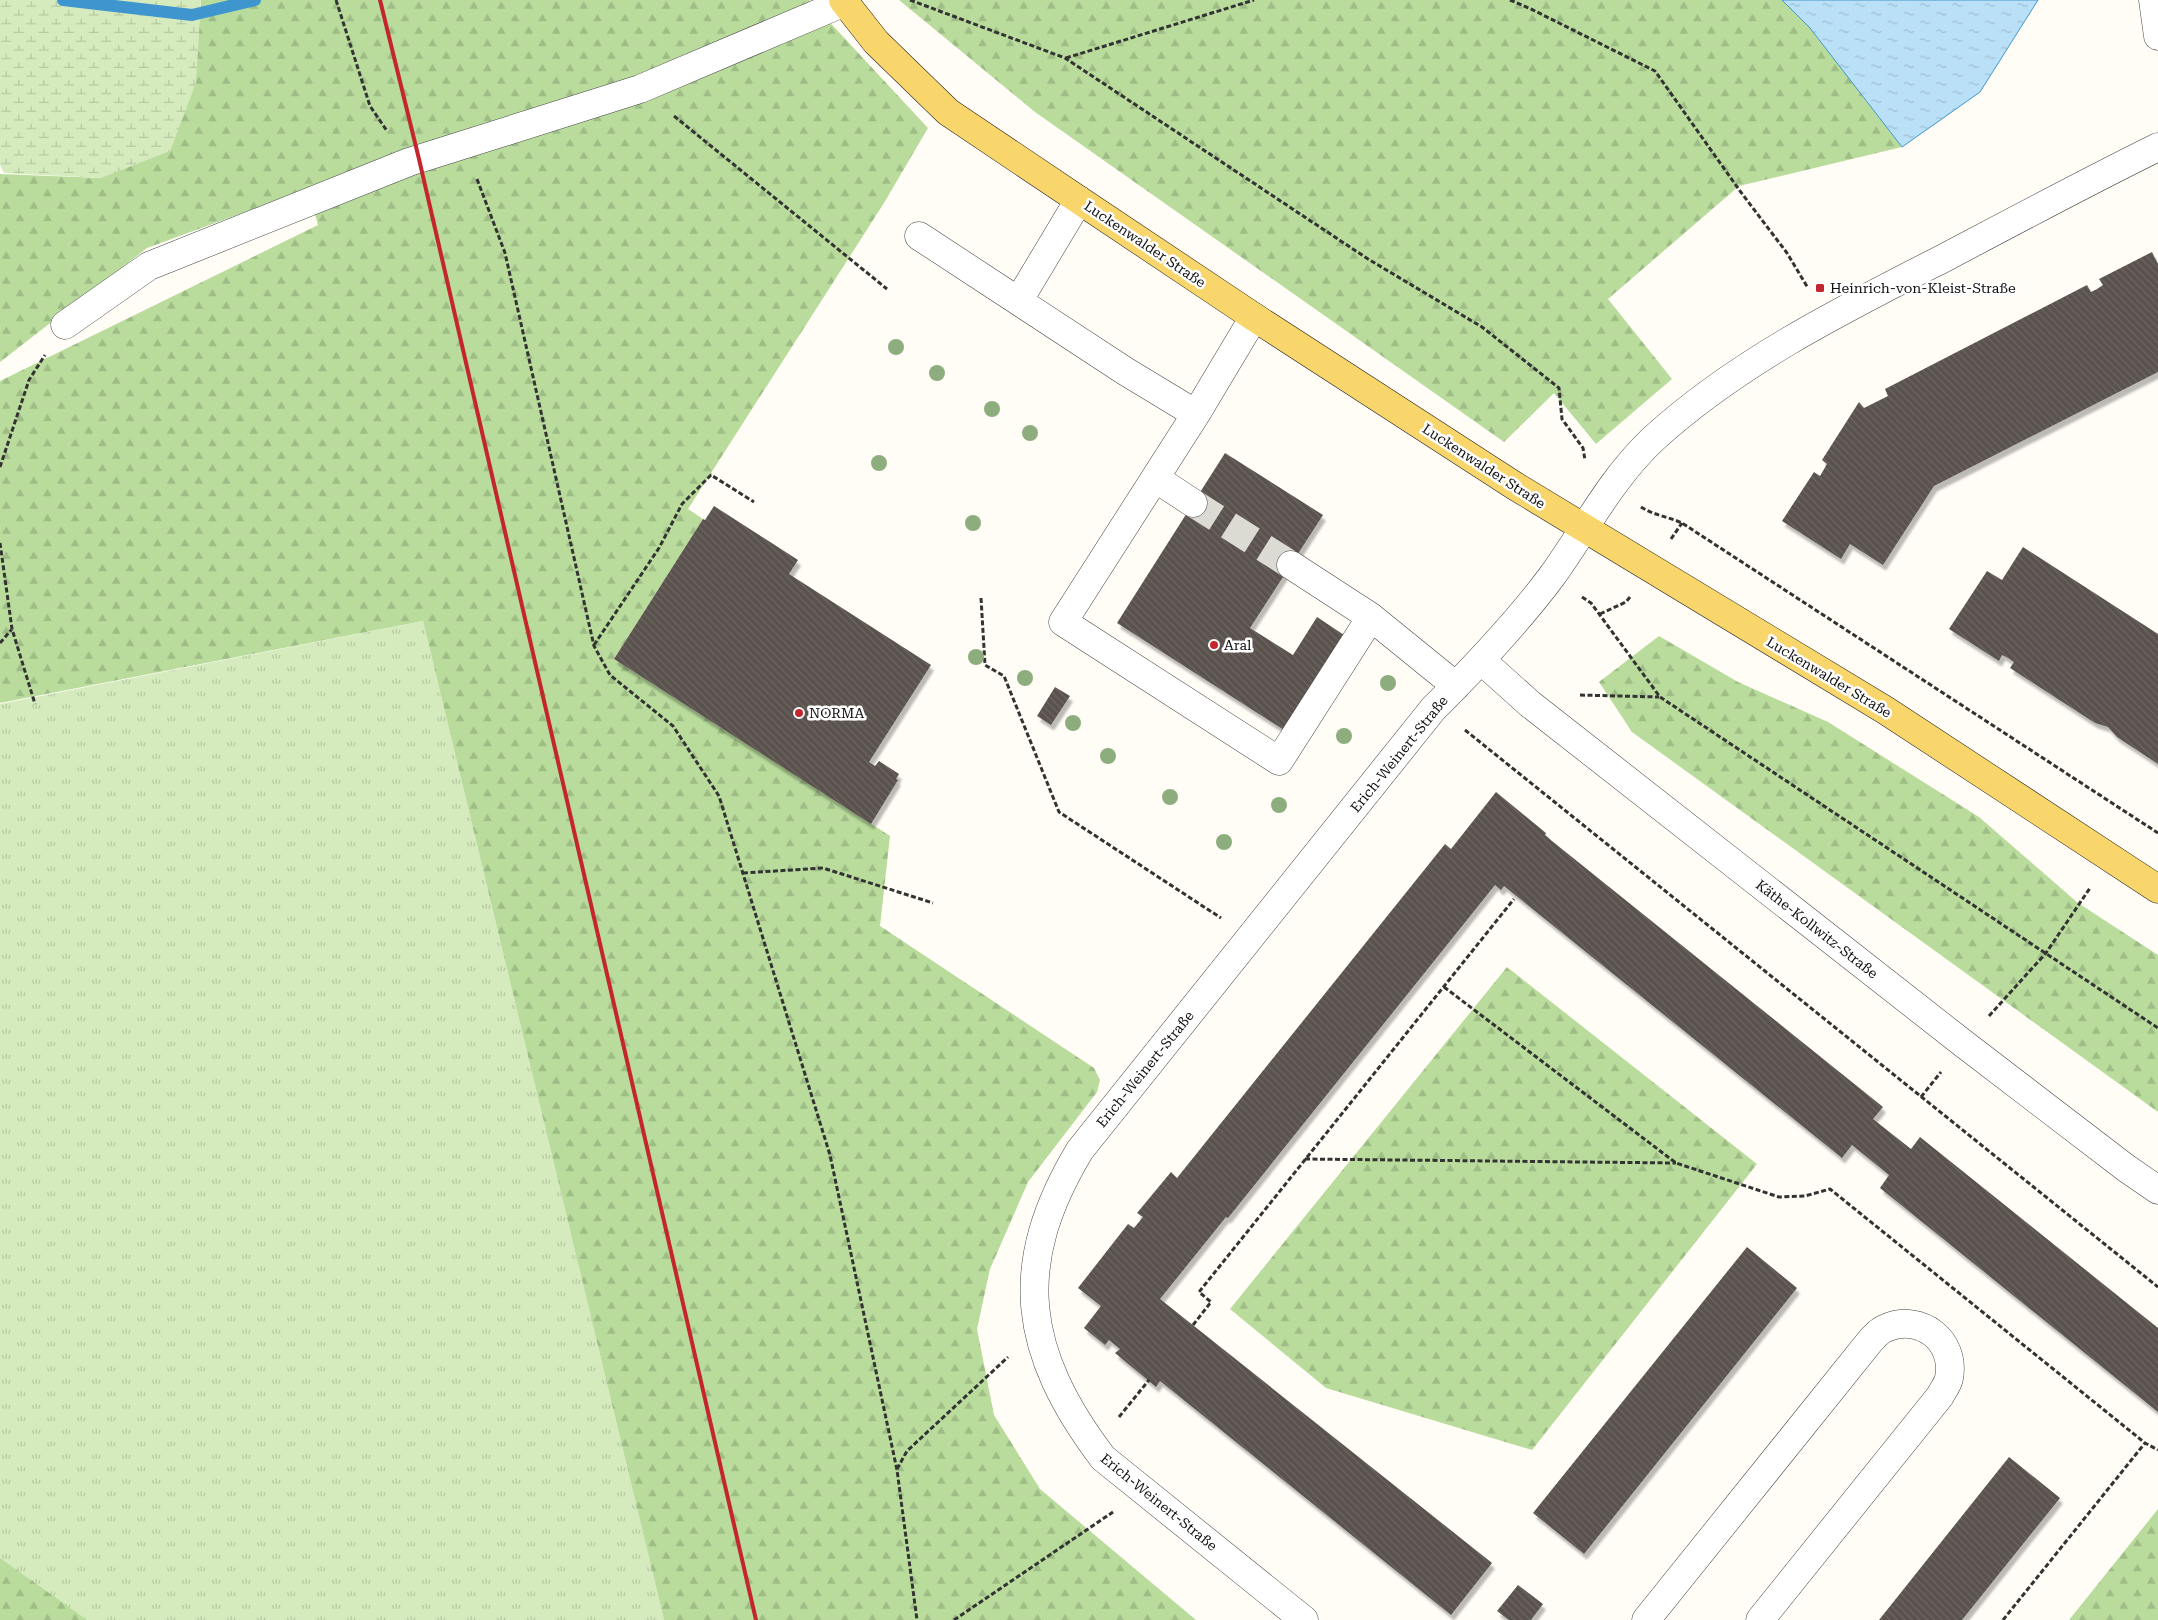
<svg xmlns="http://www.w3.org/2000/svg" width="2158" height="1620" font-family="'Roboto Serif',serif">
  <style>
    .grass { fill: url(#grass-tufts) }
    .forest { fill: url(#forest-firs) }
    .wetland { fill: url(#wetland-marsh) }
    .water { fill: url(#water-ripples); stroke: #3f96cf }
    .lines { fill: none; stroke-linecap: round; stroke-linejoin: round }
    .stream { stroke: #3f96cf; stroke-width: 12 }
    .building { fill: url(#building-back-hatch); filter: url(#shadow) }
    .minor-tunnel { stroke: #dbdad3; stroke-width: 28; stroke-dasharray: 28 14; stroke-linecap: butt }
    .minor-casing { stroke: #444; stroke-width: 29 }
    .major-casing { stroke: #222; stroke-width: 29 }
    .path { stroke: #333; stroke-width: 3; stroke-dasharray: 5 2.5; stroke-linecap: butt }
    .minor { stroke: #fff; stroke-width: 28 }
    .major { stroke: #f9d66b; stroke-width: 28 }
    .rail { stroke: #c4262e; stroke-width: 4 }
    .tree { fill: #8dad7f }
    .poi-dot { fill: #c4262e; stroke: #fff; stroke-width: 2 }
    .labels { text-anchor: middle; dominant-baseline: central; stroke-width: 5; stroke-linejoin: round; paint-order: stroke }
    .street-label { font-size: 14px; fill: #111; stroke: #fff }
    .poi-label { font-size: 14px; fill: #111; stroke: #fff; text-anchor: start }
  </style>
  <defs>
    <pattern id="grass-tufts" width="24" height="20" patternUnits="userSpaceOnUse" patternTransform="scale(1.25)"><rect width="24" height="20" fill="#d5ebbd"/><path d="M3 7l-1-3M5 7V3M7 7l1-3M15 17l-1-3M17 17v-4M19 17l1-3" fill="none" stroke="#b6c8a1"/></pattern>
    <pattern id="forest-firs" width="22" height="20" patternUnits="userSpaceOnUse" patternTransform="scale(1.25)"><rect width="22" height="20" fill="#b9dc9c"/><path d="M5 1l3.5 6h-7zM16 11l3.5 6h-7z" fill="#9ebc85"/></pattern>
    <pattern id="wetland-marsh" width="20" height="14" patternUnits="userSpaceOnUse" patternTransform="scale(1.25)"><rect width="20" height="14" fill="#d5ebbd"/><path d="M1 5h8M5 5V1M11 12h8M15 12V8" fill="none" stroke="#b6c8a1"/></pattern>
    <pattern id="water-ripples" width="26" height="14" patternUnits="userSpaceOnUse" patternTransform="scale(1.25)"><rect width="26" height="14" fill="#b9e0f7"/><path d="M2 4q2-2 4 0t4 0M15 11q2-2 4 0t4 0" fill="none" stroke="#9ebfd3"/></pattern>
    <pattern id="building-back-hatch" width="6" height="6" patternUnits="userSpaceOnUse" patternTransform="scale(1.25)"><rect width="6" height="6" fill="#5a524d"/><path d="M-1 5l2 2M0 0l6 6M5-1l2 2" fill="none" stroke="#6d6662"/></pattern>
    <filter id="shadow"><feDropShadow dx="3" dy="5.5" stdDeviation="1" flood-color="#0004"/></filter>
  </defs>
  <rect width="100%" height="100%" fill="#fffdf5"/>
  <path class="grass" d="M423 621 664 1620H83L0 1560V704Z"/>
  <path class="forest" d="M201 0H809L928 128 884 203 688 509 703 519 614 659 887 834 890 836 880 926 1094 1068 1100 1080 1097 1092 1028 1182 990 1269 977 1329 994 1415 1040 1489 1196 1620H664L423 621 0 703V381L318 225 308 189 147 248 0 362V174L101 178 201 18Z
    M899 0H1782L1810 28 1902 147 1739 186 1608 299 1672 379 1596 444 1554 393 1504 442 1035 112Z
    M1659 636 1738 682 1828 722 1979 817 2078 903 2158 955V1112L1632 732 1599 682Z
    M1507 967 1757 1164 1532 1450 1326 1388 1230 1309Z
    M2158 1509V1620H2069Z
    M0 1558 87 1620H0Z"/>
  <path class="wetland" d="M0 0H201L196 83 170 151 101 178 4 173 0 165Z"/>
  <path class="water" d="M1782 0H2038L1980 92 1902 147 1810 28Z"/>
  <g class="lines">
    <path class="stream" d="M63 0 192 15 255 0"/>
  </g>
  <path class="building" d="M2152 252 2158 264V372L1934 486 1883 565 1850 544 1841 559 1782 521 1814 472 1820 476 1827 464 1822 460 1859 402 1864 408 1888 396 1885 389 2087 285 2091 292 2097 289 2103 285 2099 279Z
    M1225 453 1323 515 1250 628 1293 655 1317 617 1344 635 1284 730 1117 623Z
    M714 506 798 560 789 574 931 665 869 762 875 766 879 761 899 774 896 779 898 780 871 824 614 659 703 519 705 520Z
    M2023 547 2158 634V764L2117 737 2108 727 2095 723 2010 668 2014 662 2008 658 2002 655 1999 661 1949 629 1987 571 2002 580Z
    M1055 687 1070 696 1051 725 1037 716Z
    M1496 792 1546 833 1545 835 1552 841 1883 1107 1873 1119 1911 1149 1920 1137 2158 1328V1412L1880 1188 1889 1175 1852 1145 1842 1158 1504 886 1501 890 1495 885 1228 1218 1226 1217 1160 1299 1492 1563 1451 1615 1160 1381 1156 1387 1115 1353 1120 1349 1109 1340 1105 1345 1084 1328 1101 1306 1078 1288 1128 1224 1134 1228 1143 1217 1137 1213 1171 1172 1177 1178 1445 844 1451 849Z
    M1747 1247 1797 1288 1584 1554 1533 1513Z
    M2009 1457 2060 1498 1962 1620H1879Z
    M1518 1585 1543 1604 1531 1620H1509L1497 1611Z"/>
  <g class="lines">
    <path class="minor-tunnel" d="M1193 503 1291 565"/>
    <defs>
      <path id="minor" d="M2153 0 2158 36
        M919 236 1125 371 1196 414
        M1019 300 1079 200
        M1254 317 1196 414 1063 622 1279 761 1371 617
        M65 325 149 266 409 162 640 89 845 2
        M1155 478 1193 503
        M1291 565 1371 617 1456 686
        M1481 660 1530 704 1964 1044 2126 1168 2158 1190
        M1304 1620 1103 1458C1023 1352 1010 1266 1080 1150L1433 709C1475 667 1517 623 1552 576 1585 530 1611 479 1652 440 1737 362 1844 309 1946 257 2016 220 2087 182 2158 147
        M1646 1620 1871 1340C1875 1336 1880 1330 1886 1328 1921 1313 1956 1341 1949 1378 1948 1384 1943 1390 1940 1396L1760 1620"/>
      <path id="major" d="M843 0 876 42 948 112 1079 200 1254 317 1515 486 1885 710 2158 889"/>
    </defs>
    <use href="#minor" class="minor-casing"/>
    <use href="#major" class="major-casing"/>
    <path class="path" d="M336 0 370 106 387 131
      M910 0 1065 58 1368 259 1482 327 1559 388 1562 419 1583 448 1585 460
      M1510 0 1533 10 1655 71 1740 191 1787 253 1808 288
      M1066 58 1254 0
      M674 116 887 289
      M477 179 505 253 594 646 610 675 673 726 719 796 830 1155 897 1470 917 1620
      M0 467 29 380 45 355
      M1641 507C1653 515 1669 517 1682 523L2158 833
      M1671 539 1682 523
      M0 543 12 629 35 704
      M1582 597 1591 603 1660 697 2158 1028
      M981 598 985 665 1004 676 1059 812 1221 918
      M1600 614 1626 602 1630 597
      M0 643 12 629
      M594 645 659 548 682 504 711 475 754 502
      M1580 695 1659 697
      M1465 730 2158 1287
      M743 873 823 868 933 903
      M1444 987 1676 1163 1779 1197 1805 1196 1830 1189 2145 1443 2158 1450
      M1989 1016 2046 953 2090 888
      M1921 1097 1941 1072
      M1305 1159 1676 1163
      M1193 1325 1211 1302 1199 1292 1514 899
      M1119 1417 1149 1380
      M897 1469 907 1451 1008 1357
      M954 1620 1113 1512
      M2003 1620 2145 1443"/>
    <use href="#minor" class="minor"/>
    <use href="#major" class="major"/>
    <path class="rail" d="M380 0 419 159 756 1620"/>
  </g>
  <g class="tree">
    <circle cx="896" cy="347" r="8"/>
    <circle cx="937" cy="373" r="8"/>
    <circle cx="992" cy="409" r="8"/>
    <circle cx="1030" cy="433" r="8"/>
    <circle cx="879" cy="463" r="8"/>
    <circle cx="973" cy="523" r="8"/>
    <circle cx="976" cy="657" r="8"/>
    <circle cx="1025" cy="678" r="8"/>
    <circle cx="1388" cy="683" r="8"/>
    <circle cx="1073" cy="723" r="8"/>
    <circle cx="1344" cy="736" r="8"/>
    <circle cx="1108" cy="756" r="8"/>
    <circle cx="1170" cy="797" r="8"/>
    <circle cx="1279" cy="805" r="8"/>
    <circle cx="1224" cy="842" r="8"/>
  </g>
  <g class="poi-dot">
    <rect x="1815" y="283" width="10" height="10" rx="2.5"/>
    <circle cx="1214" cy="645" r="5"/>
    <circle cx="799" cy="713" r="5"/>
  </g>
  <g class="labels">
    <g class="street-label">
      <text transform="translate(1145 244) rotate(34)">Luckenwalder Straße</text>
      <text transform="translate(1484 466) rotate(33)">Luckenwalder Straße</text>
      <text transform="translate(1829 677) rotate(31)">Luckenwalder Straße</text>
      <text transform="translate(1399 754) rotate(-51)">Erich-Weinert-Straße</text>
      <text transform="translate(1817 929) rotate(38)">Käthe-Kollwitz-Straße</text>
      <text transform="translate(1145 1069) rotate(-51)">Erich-Weinert-Straße</text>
      <text transform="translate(1159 1502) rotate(39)">Erich-Weinert-Straße</text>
    </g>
    <g class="poi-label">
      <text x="1830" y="288">Heinrich-von-Kleist-Straße</text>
      <text x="1224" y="645">Aral</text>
      <text x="809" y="713">NORMA</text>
    </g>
  </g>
</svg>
